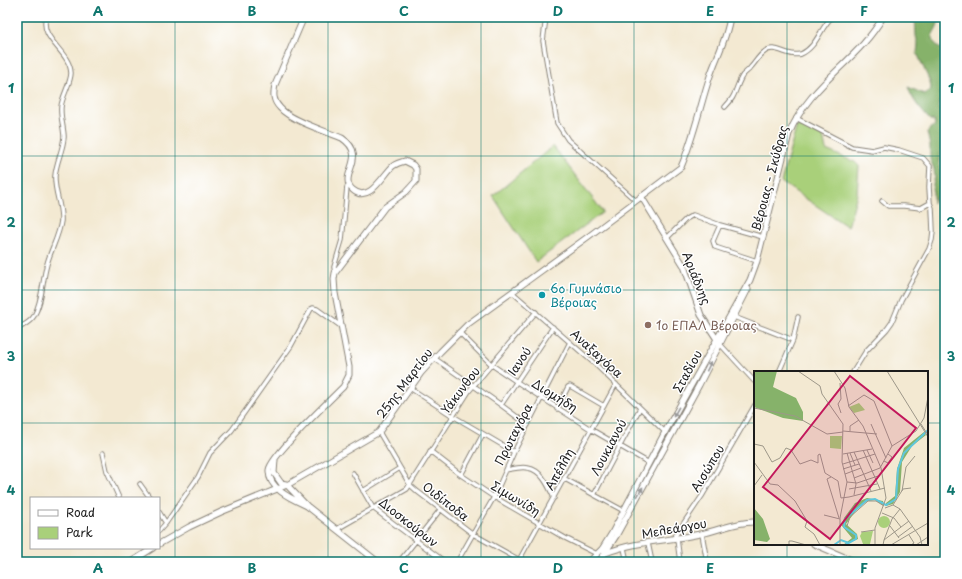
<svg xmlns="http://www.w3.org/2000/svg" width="962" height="579" font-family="'Playpen Sans',sans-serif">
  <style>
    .green { fill: #a9d07a; stroke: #62764b }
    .forest { fill: #86b26a; stroke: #516743 }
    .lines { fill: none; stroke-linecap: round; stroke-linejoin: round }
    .street-casing { stroke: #888277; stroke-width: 5.5 }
    .secondary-casing { stroke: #888277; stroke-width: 7 }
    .street { stroke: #fff; stroke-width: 3.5 }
    .secondary { stroke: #fff; stroke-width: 5 }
    .oneway { fill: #999 }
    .grid { fill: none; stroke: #0f766e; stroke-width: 1; stroke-opacity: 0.55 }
    .culture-dot { fill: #0f9aa8; stroke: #fff; stroke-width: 1.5 }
    .education-dot { fill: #8d6e63; stroke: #fff; stroke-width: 1.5 }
    .labels { text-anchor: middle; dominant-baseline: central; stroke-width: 3; stroke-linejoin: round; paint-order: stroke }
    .street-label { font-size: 12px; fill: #1c1c1c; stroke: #fff }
    .culture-label { font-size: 12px; fill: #0d838f; stroke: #fff; text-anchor: start }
    .education-label { font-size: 12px; fill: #785e54; stroke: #fff; text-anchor: start }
    .inset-river { fill: none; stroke: #5fc7dc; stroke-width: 2 }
    .inset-road { fill: none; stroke: #9d9789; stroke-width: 1 }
    .view { fill: #c2185b; fill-opacity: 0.15; stroke: #c2185b; stroke-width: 2 }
    .inset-edge { fill: none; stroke: #1c1c1c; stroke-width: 2 }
    .neatline { fill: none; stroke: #0f766e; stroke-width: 1.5 }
    .grid-label { font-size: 13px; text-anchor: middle; font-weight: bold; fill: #0f766e }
  </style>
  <rect width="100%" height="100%" fill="#fff"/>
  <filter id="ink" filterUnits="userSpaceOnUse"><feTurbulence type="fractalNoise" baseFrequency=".025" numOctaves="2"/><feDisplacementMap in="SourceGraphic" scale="8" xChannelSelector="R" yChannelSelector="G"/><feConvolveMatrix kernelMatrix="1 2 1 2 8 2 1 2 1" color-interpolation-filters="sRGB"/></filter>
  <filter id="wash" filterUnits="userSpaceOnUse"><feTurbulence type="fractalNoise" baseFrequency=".012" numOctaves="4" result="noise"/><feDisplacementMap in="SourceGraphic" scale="16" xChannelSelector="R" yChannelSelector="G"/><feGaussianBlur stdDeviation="0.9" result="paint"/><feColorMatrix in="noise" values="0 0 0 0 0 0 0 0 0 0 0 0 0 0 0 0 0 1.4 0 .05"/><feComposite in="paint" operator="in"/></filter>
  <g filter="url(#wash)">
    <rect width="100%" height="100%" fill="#f3e9d2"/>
    <path class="green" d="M797 125 809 129 823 136 826 150 855 162 859 166 857 194 848 227 781 182Z
      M553 146 603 212 536 262 493 196Z"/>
    <path class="forest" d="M915 17H938C941 34 919 35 945 51V63L942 72 944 80 940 93 941 97 939 109 940 113 945 116C945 139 935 162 943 185L933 203V184L935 177 934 169 930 159V146L927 132 935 125 934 121 930 120C921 110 912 100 908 87L924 94 930 91 931 88 930 82 917 53 918 44 916 36Z"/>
  </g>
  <g filter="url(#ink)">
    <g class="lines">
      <defs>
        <path id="street" d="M546 17 543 41 557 123 568 140 635 200
          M725 107C736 96 734 92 741 78 743 73 748 72 751 67 755 63 758 57 763 53 774 42 788 58 801 54 817 47 820 28 832 17
          M796 118 852 147 872 150 884 147 899 150 923 158 930 166 929 187 930 203 932 208 933 231 932 240 929 249 901 300 892 322 887 329 866 351 853 372
          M882 201 888 206H904L921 208 930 203
          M720 225 713 241 715 247 757 261
          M667 238 686 219 693 215 720 225 763 237
          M335 273 334 267 342 240 347 187H350
          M512 292 596 365 665 432
          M734 317 793 340
          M17 329C23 325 30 323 34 316 43 300 42 281 47 264 51 249 59 236 61 221 62 206 54 191 55 176 56 163 63 150 64 137 64 128 60 117 61 107 62 96 71 83 71 73 70 51 39 39 46 17
          M459 332 492 365 517 382 592 430 649 463
          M720 344 755 382
          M434 358 501 405 528 425
          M779 372 793 340 798 317
          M410 388 453 416 514 452
          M501 405 553 327
          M557 409 568 387 570 386 604 406
          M379 432 410 485 418 492 473 534 523 562
          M430 451 461 475 494 497 565 538 597 554
          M103 453 107 471 119 498
          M506 470C512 469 521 466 528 468 542 470 549 487 554 498
          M353 473 373 508 445 562
          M461 475 483 434
          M565 479 624 511
          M140 484 150 498
          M363 491 400 468
          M594 495 640 408
          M159 512 166 523
          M337 529 407 489 469 391 536 312
          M159 531 166 523 198 477 210 453 232 430 291 346 311 309 313 308 317 309 342 327
          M702 534 707 562
          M673 539 702 496 755 405
          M677 539 680 562
          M648 543 652 562
          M624 548 627 562
          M399 562 440 510
          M457 562 494 497 514 452 570 342
          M518 562 616 384"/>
        <path id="secondary" d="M304 17 275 85C273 94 273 101 280 108 290 120 327 132 342 138 370 157 336 176 353 190 369 204 383 175 393 166 397 163 401 162 405 161L413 165 416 169V181L406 192 385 207 335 273 334 279 335 293 349 367V375L343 387C330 400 270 457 269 470 268 489 292 499 307 506
          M641 196 684 266 701 315 718 341
          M275 460 274 473 281 483 286 484 307 506 378 562
          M159 544 189 527 221 512 287 485 379 432 421 373 440 352 468 324 589 236 681 167C694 137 700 106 710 76 717 56 727 38 730 17
          M814 544 856 562
          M606 553C636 541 669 541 700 534 718 531 737 521 755 522
          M131 562 153 548
          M589 562 602 549 612 533 665 432 750 280 757 261 789 134C809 84 858 61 883 17
          M599 562 616 536 699 385 748 289"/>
      </defs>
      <use href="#street" class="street-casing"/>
      <use href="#secondary" class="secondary-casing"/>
      <use href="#street" class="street"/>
      <use href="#secondary" class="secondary"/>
    </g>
    <defs><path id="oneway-solid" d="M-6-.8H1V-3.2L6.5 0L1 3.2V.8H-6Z"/></defs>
    <g class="oneway">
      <use href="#oneway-solid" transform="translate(709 366) rotate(-64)"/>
      <use href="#oneway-solid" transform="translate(676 412) rotate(119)"/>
      <use href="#oneway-solid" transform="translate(640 492) rotate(-60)"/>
    </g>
  </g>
  <path class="grid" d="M175 17V562M328 17V562M481 17V562M634 17V562M787 17V372M17 156H945M17 290H945M17 423H755M927 423H945M787 544V562"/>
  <circle class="culture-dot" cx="542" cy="295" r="4"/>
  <circle class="education-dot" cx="648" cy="325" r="4"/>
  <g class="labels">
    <g class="street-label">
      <text transform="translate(769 178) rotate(-75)">Βέροιας - Σκύδρας</text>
      <text transform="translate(697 278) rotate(68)">Αριάδνης</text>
      <text transform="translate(597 353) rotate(42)">Αναξαγόρα</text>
      <text transform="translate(519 361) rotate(-56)">Ιανού</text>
      <text transform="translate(687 371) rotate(-61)">Σταδίου</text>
      <text transform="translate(404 383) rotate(-53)">25ης Μαρτίου</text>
      <text transform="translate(460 390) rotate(-53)">Υάκυνθου</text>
      <text transform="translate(555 395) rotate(32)">Διομήδη</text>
      <text transform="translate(513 434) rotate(-63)">Πρωταγόρα</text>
      <text transform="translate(608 447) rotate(-62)">Λουκιανού</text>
      <text transform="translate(707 468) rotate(-59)">Αισώπου</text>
      <text transform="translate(559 469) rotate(-61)">Απέλλη</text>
      <text transform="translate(516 498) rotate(31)">Σιμωνίδη</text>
      <text transform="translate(446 501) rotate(38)">Οιδίποδα</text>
      <text transform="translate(409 522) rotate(38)">Διοσκούρων</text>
      <text transform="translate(674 528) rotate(-10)">Μελεάργου</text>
    </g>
    <g class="culture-label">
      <text x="550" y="288">6ο Γυμνάσιο<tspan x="550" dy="14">Βέροιας</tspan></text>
    </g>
    <g class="education-label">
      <text x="656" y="325">1ο ΕΠΑΛ Βέροιας</text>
    </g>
  </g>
  <g transform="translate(754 371)">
    <rect width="174" height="174" fill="#f3e9d2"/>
    <path d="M105 32 111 39 100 42 95 36ZM76 65H88L87 78 76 77ZM124 151a6 6 0 1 1 12 0a6 6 0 1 1-12 0ZM119 160 116 173H109L106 165 108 161Z" fill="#a9d07a"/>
    <path d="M0 0H23L19 16 42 27 49 41V50L29 47 0 36ZM170 61 172 64 158 75 148 91 146 121 139 133 132 135V132L141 125 143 98 150 77ZM113 127 129 130 130 135 121 129 113 130 104 137 92 153 103 163 104 168 89 174 98 167 88 155 90 147 101 132ZM0 137 9 148 16 168 13 171 0 169Z" fill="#86b26a"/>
    <path class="inset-river" d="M80 174 87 169 95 172M91 174 102 168V164L90 156 91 148 113 129 121 128 132 134 142 128 144 98 150 82 174 59"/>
    <path class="inset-road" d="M44 0 66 15 68 23 89 53 88 91 93 111 86 147V174M80 0 91 17 95 36 109 55 127 97 132 127 121 157V174M133 0 174 66M86 12 87 28 84 33 87 42M94 35 110 24 120 30 138 75M0 37 41 45 73 63 89 61M117 53 132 87M167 53 174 64M89 60 123 63M96 60V55L105 49M0 73 9 75 18 91 26 87 32 77 37 79 46 93 57 89 64 92V84L66 83 71 102 84 110 87 127 95 126M109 79 126 118M113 79 119 92M100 81 117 120M93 82 102 113 100 124M96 82 101 94M89 83 118 78M130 90 134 92 138 86 134 83M0 91 16 113 24 114 41 130 53 150 51 156 60 163 66 174M89 93 121 83M89 98 105 93M91 103 107 97M77 106 73 108 85 147M100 107 126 97 138 75 162 60 170 47 174 26M93 111 103 112 124 105M0 115 8 104M95 118 123 113M148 120 152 96 161 85M95 126 131 117M139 134 149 118 157 117M131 137 139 134 146 138 166 166 168 174M128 142 140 147 147 156M70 144 86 148M93 155 96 146 114 130H122L130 135M136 155 145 167M107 161 121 159M155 164 160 172 157 174M144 166 159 155M130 169 138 148 146 138M35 174V170H38L52 174M129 174 130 169 155 150M137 174 174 152M162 174 174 166"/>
    <path class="view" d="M96 5 162 57 76 168 9 116Z"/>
    <rect width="174" height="174" class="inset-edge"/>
  </g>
  <rect width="962" height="579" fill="none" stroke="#fff" stroke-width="44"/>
  <rect x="30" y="497" width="130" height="52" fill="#ffffff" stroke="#a4a4a4"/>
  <rect x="38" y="510" width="20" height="6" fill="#ffffff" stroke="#a4a4a4"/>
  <text x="66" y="517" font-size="12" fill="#1c1c1c">Road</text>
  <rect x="38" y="527" width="20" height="12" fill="#a9d07a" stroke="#a4a4a4"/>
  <text x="66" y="537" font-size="12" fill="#1c1c1c">Park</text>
  <rect x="22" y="22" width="918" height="535" class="neatline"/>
  <g class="grid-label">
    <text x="98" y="16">A</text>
    <text x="252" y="16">B</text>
    <text x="404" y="16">C</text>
    <text x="558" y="16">D</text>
    <text x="710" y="16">E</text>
    <text x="864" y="16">F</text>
    <text x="11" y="93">1</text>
    <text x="951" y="93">1</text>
    <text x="11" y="227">2</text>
    <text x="951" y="227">2</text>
    <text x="11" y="361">3</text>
    <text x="951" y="361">3</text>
    <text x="11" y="495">4</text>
    <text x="951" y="495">4</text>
    <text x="98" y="573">A</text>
    <text x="252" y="573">B</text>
    <text x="404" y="573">C</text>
    <text x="558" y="573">D</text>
    <text x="710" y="573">E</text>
    <text x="864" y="573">F</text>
  </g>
</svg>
